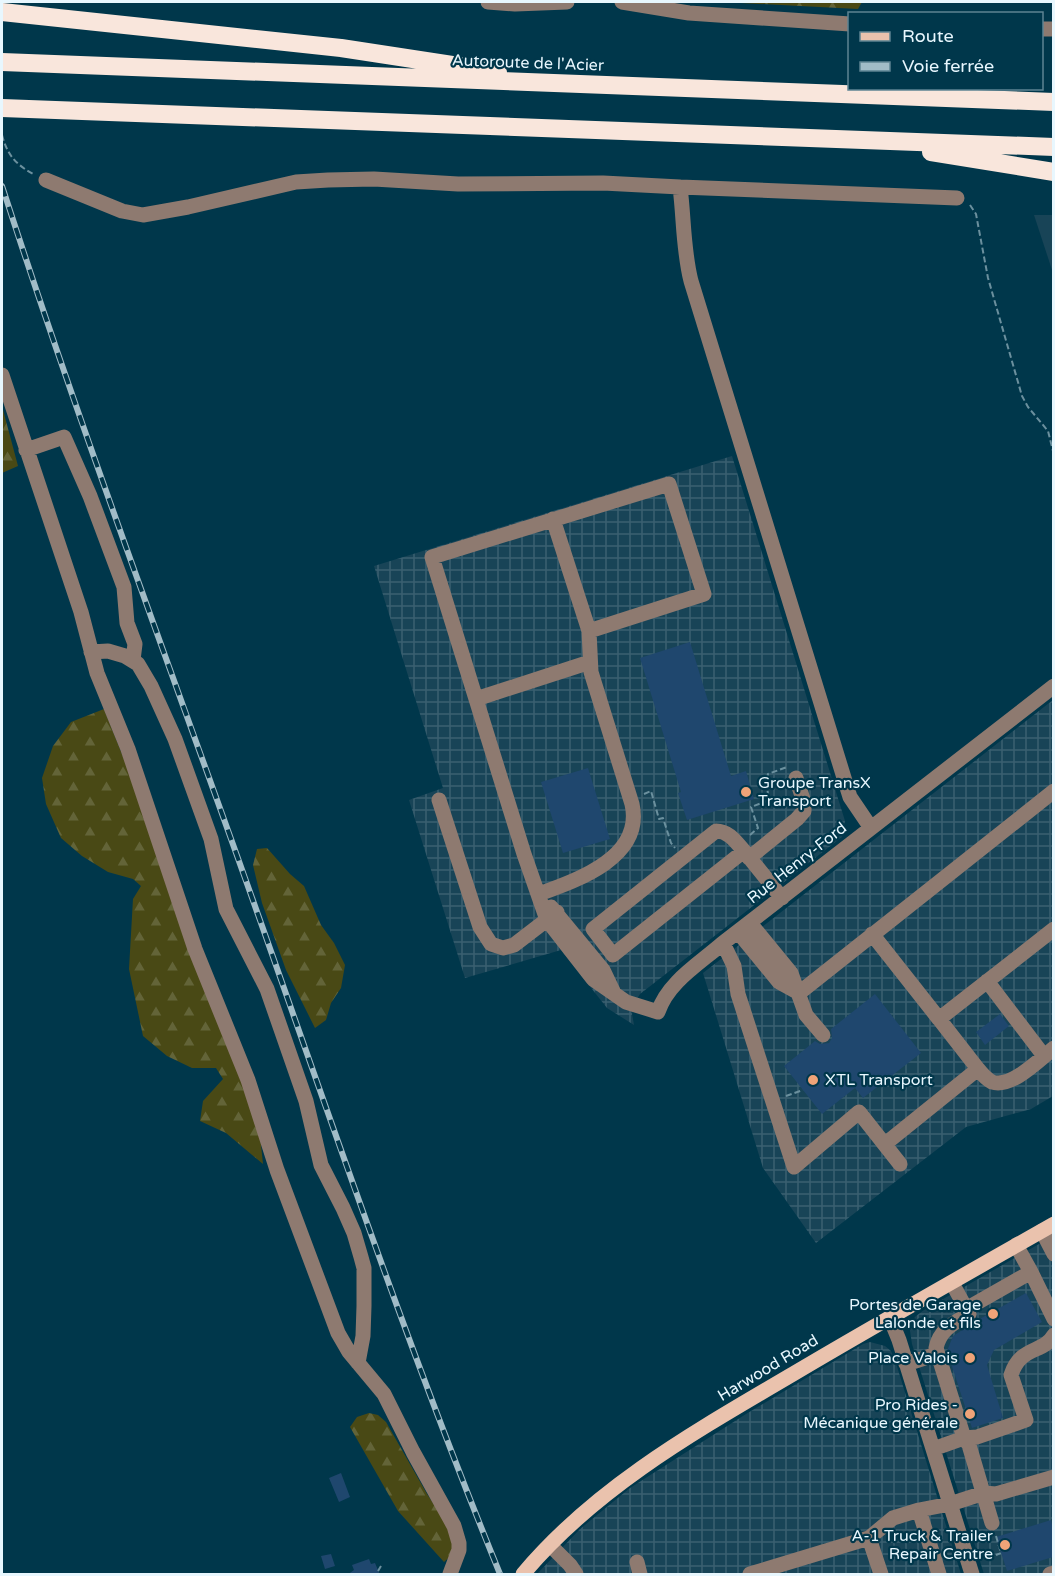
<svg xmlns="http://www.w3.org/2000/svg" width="1055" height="1576" font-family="'Varela Round',sans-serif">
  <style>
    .built { fill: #184457 }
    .industrial { fill: url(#industrial-grid) }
    .forest { fill: url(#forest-firs) }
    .building { fill: #1f476e }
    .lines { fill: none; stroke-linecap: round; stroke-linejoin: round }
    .path { stroke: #6b909e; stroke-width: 2; stroke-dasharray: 6 3; stroke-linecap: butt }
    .minor { stroke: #8e7a70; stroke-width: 15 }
    .major { stroke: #eac2ad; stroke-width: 15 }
    .highway { stroke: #f9e6dc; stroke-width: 18 }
    .rail-casing { stroke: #a1bcc7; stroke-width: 6 }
    .rail { stroke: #00374b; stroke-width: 4; stroke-dasharray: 11; stroke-linecap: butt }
    .poi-dot { fill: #efa378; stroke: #00374b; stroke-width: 2 }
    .labels { text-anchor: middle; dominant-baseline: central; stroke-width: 4.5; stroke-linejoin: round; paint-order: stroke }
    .street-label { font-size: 16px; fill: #e8f7fe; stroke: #00374b }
    .poi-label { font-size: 16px; fill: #e8f7fe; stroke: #00374b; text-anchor: end }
  </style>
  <defs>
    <pattern id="industrial-grid" width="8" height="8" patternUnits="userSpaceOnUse" patternTransform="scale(1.5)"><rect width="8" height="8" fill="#184457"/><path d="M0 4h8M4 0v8" fill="none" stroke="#3a6070"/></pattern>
    <pattern id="forest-firs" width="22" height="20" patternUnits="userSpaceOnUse" patternTransform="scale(1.5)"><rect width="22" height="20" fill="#494915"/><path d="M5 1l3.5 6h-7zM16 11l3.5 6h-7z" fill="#636438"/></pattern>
  </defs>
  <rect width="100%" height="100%" fill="#00374b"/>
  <path class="built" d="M1034 215H1053V273Z"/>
  <path class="industrial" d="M732 456 845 821 842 837 640 994 635 1002 632 1014 634 1025 607 1008 561 950 465 978 409 800 443 788 374 566Z
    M1053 700V1096L1031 1109 966 1127 816 1243 763 1168 703 973Z
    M1053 1236V1574H984L912 1344 909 1324 916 1316 924 1310Z
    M870 1342 885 1346 891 1351 895 1360 961 1574H537L580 1529 630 1488 746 1414 863 1344Z"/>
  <path class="forest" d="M722 2H862L858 9Z
    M2 406 18 466 2 473Z
    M104 709 138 794 259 1126 263 1164 226 1133 200 1121 203 1101 223 1079 216 1068H192L167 1056 143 1036 129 969 133 899 141 886 133 879 108 872 82 856 61 838 46 804 42 778 53 746 71 722Z
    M267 848 290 874 304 886 321 925 334 943 345 965 341 988 331 1003 326 1020 315 1028 286 970 262 903 253 865 257 849Z
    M369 1413 378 1415 386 1422 427 1494 449 1527 454 1541 452 1555 444 1562 398 1511 350 1427 357 1417Z"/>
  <path class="building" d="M690 642 731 776 746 771 754 799 687 820 678 793 681 792 640 658Z
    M588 768 610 839 563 853 541 782Z
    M875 994 921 1053 863 1098 855 1088 822 1114 784 1066 815 1041 820 1044 829 1043 832 1038 831 1029Z
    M1000 1014 1009 1026 985 1045 976 1032Z
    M1026 1293 1042 1322 994 1350 987 1365 1003 1418 972 1428 947 1351 953 1336 976 1321Z
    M341 1473 350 1497 339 1502 329 1478Z
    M1051 1520 1053 1529V1557L1007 1571 996 1537Z
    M331 1554 335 1566 325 1569 321 1556Z
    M369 1559 371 1564 375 1563 380 1575H347L354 1570 352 1565Z"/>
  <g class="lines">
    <path class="path" d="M2 135C7 154 15 164 33 174
      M970 205 976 214 988 278 1022 396 1028 407 1048 431 1054 455
      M644 794 651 791 659 819 663 818 671 843 675 848
      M750 835 758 828 751 807 767 801C770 791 764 784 768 774L787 767
      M786 1096 803 1090
      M996 1536 1001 1553 996 1555
      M378 1571 381 1566"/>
    <path class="minor" d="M488 2 515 4 567 2
      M622 2 689 13 850 24
      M1042 29H1054
      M46 180 122 211 143 215 188 207 296 182 328 180 374 179 458 184 603 183 680 187
      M2 375 81 612 97 673 128 749 195 949 248 1080 277 1170 338 1333 349 1352 384 1394 413 1452 454 1526 459 1543V1550L450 1574
      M26 450 64 437 90 496 124 587 127 623 135 644 133 660
      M553 519 589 631 704 594 669 484 432 557 524 854 547 920 593 979 626 1002 658 1012C668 982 699 964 723 943L1054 686
      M91 652 108 651 125 656 138 664 151 686 175 739 211 839 226 909 267 989 306 1101 321 1165 343 1208 354 1233 361 1257 364 1268V1306L363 1336 358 1363
      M476 699 590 662
      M439 800 480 927 491 944 503 948 514 945 557 912
      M871 828 850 797 845 781 691 281C683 250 684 218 680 187L957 198
      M744 851 613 955 593 929 716 831C729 831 736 842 744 851L782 898
      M749 858 797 819 804 811V802L796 778
      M539 894C578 880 644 857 632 804L591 672 589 631
      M551 907 603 970 613 991
      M750 923 791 973 806 1015 823 1035
      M738 932 779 982 799 993
      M872 934 939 1019 1054 929
      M723 943 734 966 738 994 794 1167 859 1112 900 1164
      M987 981 1044 1056
      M799 993 1054 791
      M978 1069C982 1074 986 1079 992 1082 1011 1089 1040 1059 1054 1048
      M885 1144 978 1069 939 1019
      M1042 1231 1054 1254
      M1031 1272 1054 1319
      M966 1309 1031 1272 1016 1245
      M890 1318 899 1340 972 1574
      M906 1364 937 1354
      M964 1438 977 1437 1026 1420 1011 1375C1021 1345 1043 1354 1054 1335
      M964 1438 969 1445 992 1523
      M933 1449 964 1438 936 1348C940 1329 954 1323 969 1314L952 1283
      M869 1538 881 1574
      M550 1545 570 1565 576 1574
      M637 1562 640 1574
      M750 1574 869 1538 893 1518 919 1510
      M939 1574 919 1510 950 1504 984 1493 996 1494 1054 1477
      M1050 1574 1054 1573"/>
    <path class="major" d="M523 1574C596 1487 696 1431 793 1374 879 1323 966 1274 1054 1224"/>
    <path class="highway" d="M2 12 341 48 498 72
      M2 62 1054 102
      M2 108 1054 147
      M931 152 1054 172"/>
    <defs>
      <path id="rail" d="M2 186C77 418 163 648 245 878 328 1111 407 1346 500 1574"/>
    </defs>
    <use href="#rail" class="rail-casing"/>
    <use href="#rail" class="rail"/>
  </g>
  <g class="poi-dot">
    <circle cx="746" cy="792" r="6"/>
    <circle cx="813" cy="1080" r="6"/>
    <circle cx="993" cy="1314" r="6"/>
    <circle cx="970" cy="1358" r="6"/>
    <circle cx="970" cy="1414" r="6"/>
    <circle cx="1005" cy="1545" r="6"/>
  </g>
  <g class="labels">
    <g class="street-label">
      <text transform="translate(528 63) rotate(2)">Autoroute de l'Acier</text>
      <text transform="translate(797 863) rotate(-38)">Rue Henry-Ford</text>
      <text transform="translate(768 1368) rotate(-31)">Harwood Road</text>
    </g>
    <g class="poi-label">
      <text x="758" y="783" text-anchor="start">Groupe TransX<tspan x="758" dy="18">Transport</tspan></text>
      <text x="825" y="1080" text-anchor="start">XTL Transport</text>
      <text x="981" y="1305">Portes de Garage<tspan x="981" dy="18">Lalonde et fils</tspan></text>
      <text x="958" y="1358">Place Valois</text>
      <text x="958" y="1405">Pro Rides -<tspan x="958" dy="18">Mécanique générale</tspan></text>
      <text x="993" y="1536">A-1 Truck &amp; Trailer<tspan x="993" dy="18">Repair Centre</tspan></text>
    </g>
  </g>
  <rect width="1055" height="1576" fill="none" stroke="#e8f7fe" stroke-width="6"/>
  <rect x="848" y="12" width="195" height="78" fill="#00374b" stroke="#5d8493" stroke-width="1.5"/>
  <rect x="860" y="32" width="30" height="9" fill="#eac2ad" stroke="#5d8493" stroke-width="1.5"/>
  <text x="902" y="42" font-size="18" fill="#e8f7fe">Route</text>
  <rect x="860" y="62" width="30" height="9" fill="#a1bcc7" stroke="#5d8493" stroke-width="1.5"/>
  <text x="902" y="72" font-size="18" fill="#e8f7fe">Voie ferrée</text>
</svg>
